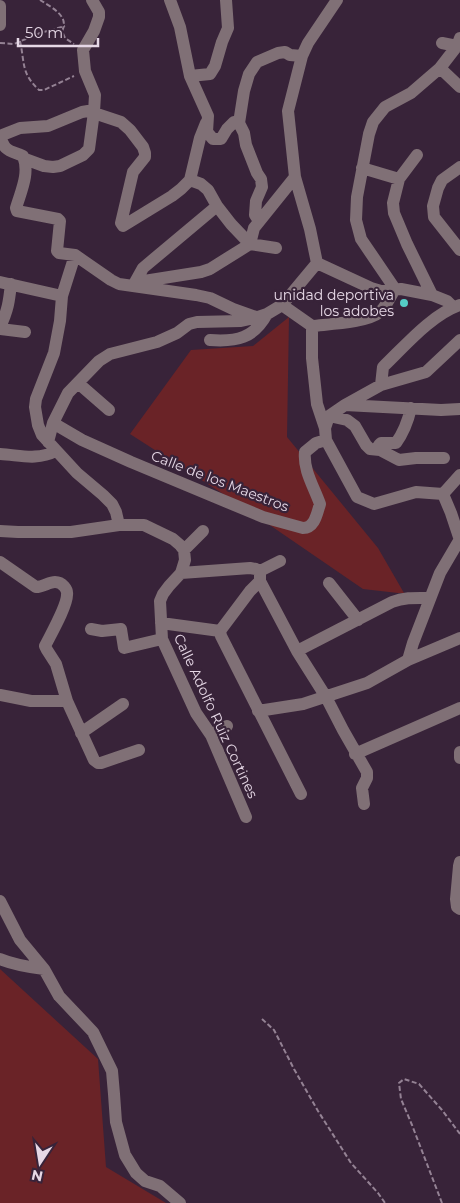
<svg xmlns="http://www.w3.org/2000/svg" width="460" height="1203" font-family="Montserrat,sans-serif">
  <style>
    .green { fill: #6a2327 }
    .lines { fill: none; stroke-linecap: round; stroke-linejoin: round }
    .path { stroke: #948294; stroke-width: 2; stroke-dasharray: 5 2.5; stroke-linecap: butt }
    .minor { stroke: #807076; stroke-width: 12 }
    .poi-dot { fill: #55cdc6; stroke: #382339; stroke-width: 2 }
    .labels { text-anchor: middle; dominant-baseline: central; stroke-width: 4.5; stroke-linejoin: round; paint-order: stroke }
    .poi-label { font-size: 14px; fill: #e6d8e6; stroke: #382339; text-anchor: end }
    .street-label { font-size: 14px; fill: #e6d8e6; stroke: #382339 }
  </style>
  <rect width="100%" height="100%" fill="#382339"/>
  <path class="green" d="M289 317 287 437 378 548 404 593H398L363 589 242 506 130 434 191 350 253 346Z
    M0 969 98 1059 106 1167 166 1203H0Z"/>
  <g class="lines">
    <path class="path" d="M40 0C51 7 70 16 62 31L65 38 74 44
      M20 41C25 64 21 73 39 90H44L74 76
      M0 43 14 44 40 33 65 26
      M262 1019 274 1030 294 1069 318 1111 351 1163 378 1193 385 1203
      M442 1203 412 1125 401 1099 399 1083 404 1079 419 1084 442 1110 460 1134"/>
    <path class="minor" d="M170 0 180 27 190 76 208 116 207 132 213 139H221L227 129 234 122 239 123
      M0 6V25
      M442 43 457 46
      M440 68 460 87
      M190 76 210 74 215 66 222 42 228 28 226 0
      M239 123 244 91 249 74 257 62 278 53 285 52 290 55 302 56
      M239 123 244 133 246 145 257 173 261 179 262 187 256 201 255 215 259 221
      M0 136C5 152 9 150 23 156 30 173 21 191 16 208L17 211 58 219 60 221 57 251 59 253 75 255 111 280 119 284 196 295 210 298 233 309 256 317
      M0 136 20 128 48 126 82 112 88 111 121 122 130 130 143 147 145 153V157L133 172 121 223 123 226 172 196 181 189 190 180
      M417 155 399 179 393 203 394 213 407 244 432 295 447 301 453 307
      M25 159 44 166 53 167 60 166 83 155 89 149 94 112 95 95 85 71 83 50 94 31 99 17V12L92 0
      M460 167 442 180 438 188 433 206 434 217 460 250
      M362 168 399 179
      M190 180 201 184 208 190 217 206 231 224 250 244
      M190 180 200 138 206 123
      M250 244 276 248
      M75 255 62 296 60 321 54 353 36 399 35 407 38 425 42 435 77 473 103 495 112 504 116 512 119 525
      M317 263 371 288 381 291 401 289 432 295
      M0 282 62 296
      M135 285 144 281 201 272 210 269 250 244 254 228 295 177
      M133 286 143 268 217 206
      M395 289 361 239 356 220 357 197 369 134 373 122 385 107 411 93 440 68 457 46 460 38
      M282 305 312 326V358L317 404 325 428 326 440 357 497 374 504 416 492 443 494
      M312 326C329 324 367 323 380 312 387 305 390 297 395 289
      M0 327C8 310 9 302 11 284
      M0 329 25 332
      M210 340C237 342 254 338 267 314
      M78 383 109 410
      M381 385 383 367C404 347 432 314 460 305
      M345 405 441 410 460 409
      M411 408C408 421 404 432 396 443H381L379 445 380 450 399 460 416 458H444
      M329 416 347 420 355 426 366 445 370 449 380 450
      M53 423 82 440 131 462 263 517 303 528C315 528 317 513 320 504 314 487 303 470 305 452L316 443 326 440
      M325 428 329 416 345 405 381 385 426 372 460 340
      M48 442 53 423 68 393 99 361 110 354 157 342 177 333 189 324 197 322 241 321 258 317 267 314 282 305 317 263 310 229 295 177 288 111 302 56 308 43 337 0
      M0 454C20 455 36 461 56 451
      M443 494 451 513 460 540
      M443 494 460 475
      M0 531 18 532H71L119 525H144L173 539 180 545 184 550 185 560 181 573 169 586 163 594 160 601 162 639 196 713 211 735 246 817
      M184 550 203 531
      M0 562 36 587C43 587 49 582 55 582 62 582 68 589 67 595 67 606 51 634 45 646L47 650 56 664 67 701 94 760 98 763H101L139 750
      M260 571V581L297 651 326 697 343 730 367 772V778L362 788 364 804
      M260 571 280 561
      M181 573 250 568 256 569 260 571
      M329 583 358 620
      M161 623 220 631
      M91 629 102 631 121 629 124 648 162 639
      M220 631 221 636 301 794
      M220 631 250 591 260 581
      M297 651 392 602C405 597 417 598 430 598
      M408 660 413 643 440 573 460 539
      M0 695 31 701H67
      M258 711 303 704 367 683 408 660 460 638
      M81 733 123 704
      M211 735 227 726
      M460 752V758
      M355 754 460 708
      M460 862 459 866 456 899 457 907 460 909
      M0 901 20 940 44 969
      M0 959C14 965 28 967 44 969L59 996 93 1032 112 1071 114 1094 116 1122 125 1155 136 1173 145 1181 160 1186 180 1203"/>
  </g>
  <circle class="poi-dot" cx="404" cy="303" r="5"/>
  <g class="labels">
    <g class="poi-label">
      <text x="394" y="295">unidad deportiva<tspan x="394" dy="16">los adobes</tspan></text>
    </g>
    <g class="street-label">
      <text transform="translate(220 481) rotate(21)">Calle de los Maestros</text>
      <text transform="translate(216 716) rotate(65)">Calle Adolfo Ruiz Cortines</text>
    </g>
  </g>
  <g transform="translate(40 1163) rotate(192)" stroke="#382339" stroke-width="4" paint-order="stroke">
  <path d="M0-4L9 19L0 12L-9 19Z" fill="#e6d8e6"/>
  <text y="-8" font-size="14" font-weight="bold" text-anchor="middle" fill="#e6d8e6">N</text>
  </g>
  <path d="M18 38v8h80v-8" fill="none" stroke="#e6d8e6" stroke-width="2.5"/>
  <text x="25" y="38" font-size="15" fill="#e6d8e6" stroke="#382339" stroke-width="4" paint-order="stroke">50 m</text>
</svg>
